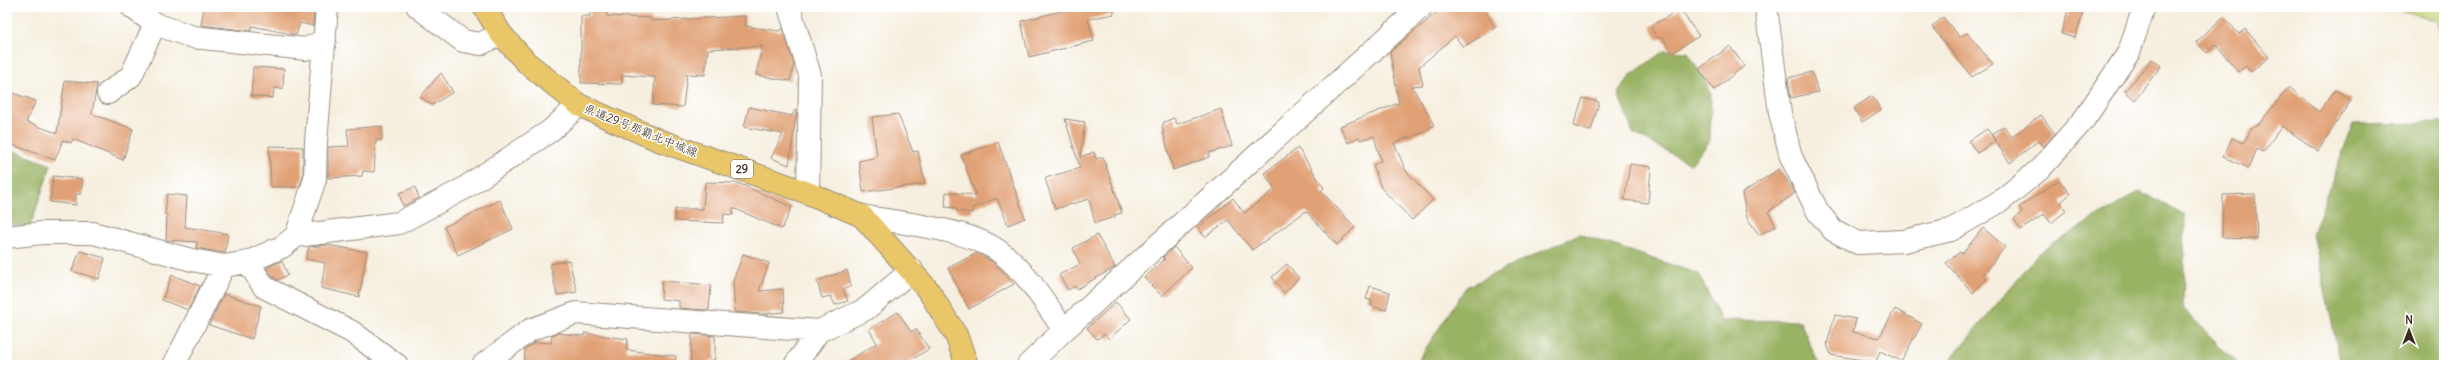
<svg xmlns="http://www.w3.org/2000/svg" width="2451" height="372" font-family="Delius,'Klee One',sans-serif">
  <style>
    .green { fill: #c2d071; stroke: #7e7d48 }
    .forest { fill: #99b263; stroke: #6a6e40 }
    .building { fill: #e1a176 }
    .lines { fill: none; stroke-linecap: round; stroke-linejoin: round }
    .minor-casing { stroke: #988c7e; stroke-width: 24 }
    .major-casing { stroke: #988c7e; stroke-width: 24 }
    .minor { stroke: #fff; stroke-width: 22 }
    .major { stroke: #e9c769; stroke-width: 22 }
    .labels { text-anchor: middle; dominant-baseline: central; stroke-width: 3; stroke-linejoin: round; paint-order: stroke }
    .shield { fill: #fff; stroke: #766a62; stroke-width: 1 }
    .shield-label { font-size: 11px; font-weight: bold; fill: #3b2a1e }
    .street-label { font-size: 12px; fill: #3b2a1e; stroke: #fff }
  </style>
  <rect width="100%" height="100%" fill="#fff"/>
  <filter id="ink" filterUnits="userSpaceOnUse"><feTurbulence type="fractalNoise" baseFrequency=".025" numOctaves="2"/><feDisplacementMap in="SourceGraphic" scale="8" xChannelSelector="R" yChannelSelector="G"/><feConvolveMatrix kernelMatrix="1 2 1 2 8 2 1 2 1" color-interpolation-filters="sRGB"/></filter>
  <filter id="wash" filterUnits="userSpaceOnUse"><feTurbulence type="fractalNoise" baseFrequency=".012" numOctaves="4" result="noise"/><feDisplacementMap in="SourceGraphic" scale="16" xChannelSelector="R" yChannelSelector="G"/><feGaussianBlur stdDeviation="0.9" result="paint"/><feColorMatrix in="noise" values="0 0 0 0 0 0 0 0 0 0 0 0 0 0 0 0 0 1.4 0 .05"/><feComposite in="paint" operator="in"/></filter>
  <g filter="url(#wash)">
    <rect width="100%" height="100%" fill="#f6efdf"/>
    <path class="green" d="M2391 7H2444V45L2436 21Z"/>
    <path class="forest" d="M1664 51 1688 52 1711 92 1710 141 1691 164 1633 133 1618 93 1631 75Z
      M2444 123V365H2341L2313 234 2353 124Z
      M7 148 51 165 30 227 7 224Z
      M2140 191 2185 216 2183 308 2238 365H1946L2040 252Z
      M1579 234 1699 274 1721 320 1800 321 1819 365H1415L1466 287Z"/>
    <g id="blocks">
      <path class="building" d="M204 7H314L313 26 300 23 296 35 252 26 251 31 201 25Z
        M590 7H607V16L651 18V21L745 16V26L779 31 783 28 794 64 790 81 756 75 762 46 708 49 705 75 687 74 683 107 653 105 655 77 622 75V84L581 83V16H590Z
        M1078 7H1114V14L1088 19 1094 41 1029 57 1021 21Z
        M1443 7H1483L1495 28 1463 47 1455 36 1419 67 1423 85 1412 86 1434 125 1424 132 1394 143 1406 171 1433 200 1412 220 1381 188 1373 165 1381 161 1374 136 1360 140 1359 137 1348 143 1340 126 1399 103 1390 52Z
        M2069 7H2085L2075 38 2061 34Z
        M1680 9 1699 36 1672 53 1662 37 1658 39 1650 27Z
        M1943 17 1960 37 1967 33 1993 64 1972 77 1932 27Z
        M2223 17 2239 34 2245 29 2269 57 2251 72 2246 66 2238 72 2216 44 2207 53 2196 42Z
        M1730 46 1744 66 1714 90 1699 69Z
        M2152 59 2161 66 2135 100 2125 91Z
        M253 67 284 69 283 89 274 88 273 98 251 96Z
        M1812 72 1818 92 1791 98 1788 78Z
        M441 73 453 92 432 105 420 97Z
        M65 81 97 84 92 114 133 129 123 160 73 139 71 143 63 140 55 160 7 143V91L36 101 26 122 57 133Z
        M2289 87 2319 112 2335 90 2351 100 2318 151 2282 126 2263 152 2257 149 2249 168 2223 157 2232 138 2244 143 2251 129 2258 125Z
        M1872 96 1881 110 1862 122 1854 108Z
        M1583 98 1599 102 1591 131 1573 126Z
        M749 107 792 116 795 110H797L789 165 771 158 783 134 744 127Z
        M1221 109 1232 146 1209 153V157L1173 170 1162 127 1164 122 1174 118 1177 124Z
        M898 114 913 152 918 151 925 184 863 192 859 161 877 157 872 117Z
        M2041 115 2055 134 2043 147 2038 141 2010 163 1991 135 2004 126 2012 137Z
        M1065 119 1085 122 1080 157 1094 152 1096 159 1103 157 1122 213 1114 215 1115 217 1095 223 1089 199 1055 209 1045 178 1080 168Z
        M382 126V140H376L374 172 363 171 362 176 328 178V147L349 146 347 129Z
        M1987 129 1996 141 1977 153 1969 141Z
        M998 142 1025 218 1008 225 997 198 972 208V213L956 211V208L945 207 946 192 976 195 961 155Z
        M269 146 303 147V177L299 187H271Z
        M1298 148 1324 188 1321 191 1355 227 1337 245 1306 211 1252 250 1228 220 1205 237 1198 228 1233 198 1244 213 1275 189 1264 173Z
        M1630 164 1651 167 1648 203 1624 200Z
        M1779 169 1795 193 1768 212 1776 226 1759 235 1747 218 1742 193Z
        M53 176 83 179 81 194H76V205L50 202Z
        M2059 180 2070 194 2061 202 2066 211 2051 223 2044 214 2021 230 2014 219 2022 212 2019 207Z
        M705 182 738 183 792 207 782 229 733 208V215L724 214 723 223 675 221V209H703Z
        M415 187 419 198 403 206 399 193Z
        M167 194 187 196 185 227 228 234 225 253 196 248 197 242 166 240 167 215 165 214Z
        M2255 194 2257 239 2222 238 2223 195Z
        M500 200 513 229 458 255 444 227Z
        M1983 228 2005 247 1983 275 1987 278 1973 293 1946 263 1960 252 1962 254Z
        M1097 235 1115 267 1077 289 1075 286 1068 290 1059 275 1080 264 1073 248Z
        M327 245 367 252 359 297 321 288 325 263 306 259 309 247Z
        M1174 247 1192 268 1162 296 1144 278 1165 259 1163 257Z
        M80 251 105 258 99 279 72 271Z
        M977 253 993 262 1014 284 969 309 948 268Z
        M743 254 769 263 759 291 783 289 784 312 763 314 735 312 733 281Z
        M569 260 577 292 557 295 550 264Z
        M282 261 288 275 277 280 273 277 266 268Z
        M1287 264 1299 278 1284 293 1272 277Z
        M847 270 851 286 843 290 848 301 835 305 831 296 822 298 817 281Z
        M172 275 200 286 188 310 162 300Z
        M662 281 711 285 709 310 679 308V301L661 299Z
        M1370 286 1390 292 1386 310 1371 306 1372 301 1366 299Z
        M224 294 261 306 252 339 209 325Z
        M1116 302 1131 319 1109 339 1104 334 1097 339 1087 328Z
        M1895 309 1922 324 1901 361 1880 351 1876 362 1831 355 1827 344 1835 315 1856 319 1853 332 1879 338Z
        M898 312 911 332 916 329 929 349 903 365H842L877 343 869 329Z
        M558 333 584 336V333L628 339 626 350 676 356 675 365H524L525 349 535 342 551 343 552 335Z
        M692 334 715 336V359L700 365H690Z"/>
    </g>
  </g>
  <g filter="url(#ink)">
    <use href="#blocks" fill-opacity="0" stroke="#988c7e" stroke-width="1"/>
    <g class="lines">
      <defs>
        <path id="minor" d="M132 7 155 24 193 37 306 49 325 40
          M418 7 463 41 480 44 501 34
          M789 7 810 75 808 193
          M1766 7 1780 113 1791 157 1818 212 1833 230 1858 243 1904 241 1951 230 2002 200 2040 169 2085 118 2129 52 2144 7
          M108 93 131 76 155 24
          M862 216C900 223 970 229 1000 252 1027 272 1045 303 1064 330
          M296 236 315 179 316 142 327 7
          M7 237 42 233H93L192 260 224 266 248 262 282 247 296 236 399 223 463 189 550 131 579 105
          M248 262 264 287 352 332 397 365
          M174 365 224 266
          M483 365 530 330 576 313 819 331
          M795 365 819 331 866 309 912 270
          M1028 365 1064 330 1421 7"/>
        <path id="major" d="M484 7 501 34 526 62 579 105 658 140 808 193 862 216 928 290 956 335 967 365"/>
      </defs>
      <use href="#minor" class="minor-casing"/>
      <use href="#major" class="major-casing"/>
      <use href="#minor" class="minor"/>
      <use href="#major" class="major"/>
    </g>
  </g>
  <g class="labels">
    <rect class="shield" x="731" y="160" width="22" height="18" rx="3"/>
    <g class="shield-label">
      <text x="742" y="169">29</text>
    </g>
    <g class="street-label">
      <text transform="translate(641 130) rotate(22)">県道29号那覇北中城線</text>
    </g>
  </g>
  <rect width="2451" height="372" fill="none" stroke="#fff" stroke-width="24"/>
  <g transform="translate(2409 330)" stroke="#ffffff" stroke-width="3" paint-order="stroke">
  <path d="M0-3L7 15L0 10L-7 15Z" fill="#3b2a1e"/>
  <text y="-6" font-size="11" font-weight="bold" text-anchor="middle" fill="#3b2a1e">N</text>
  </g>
</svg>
